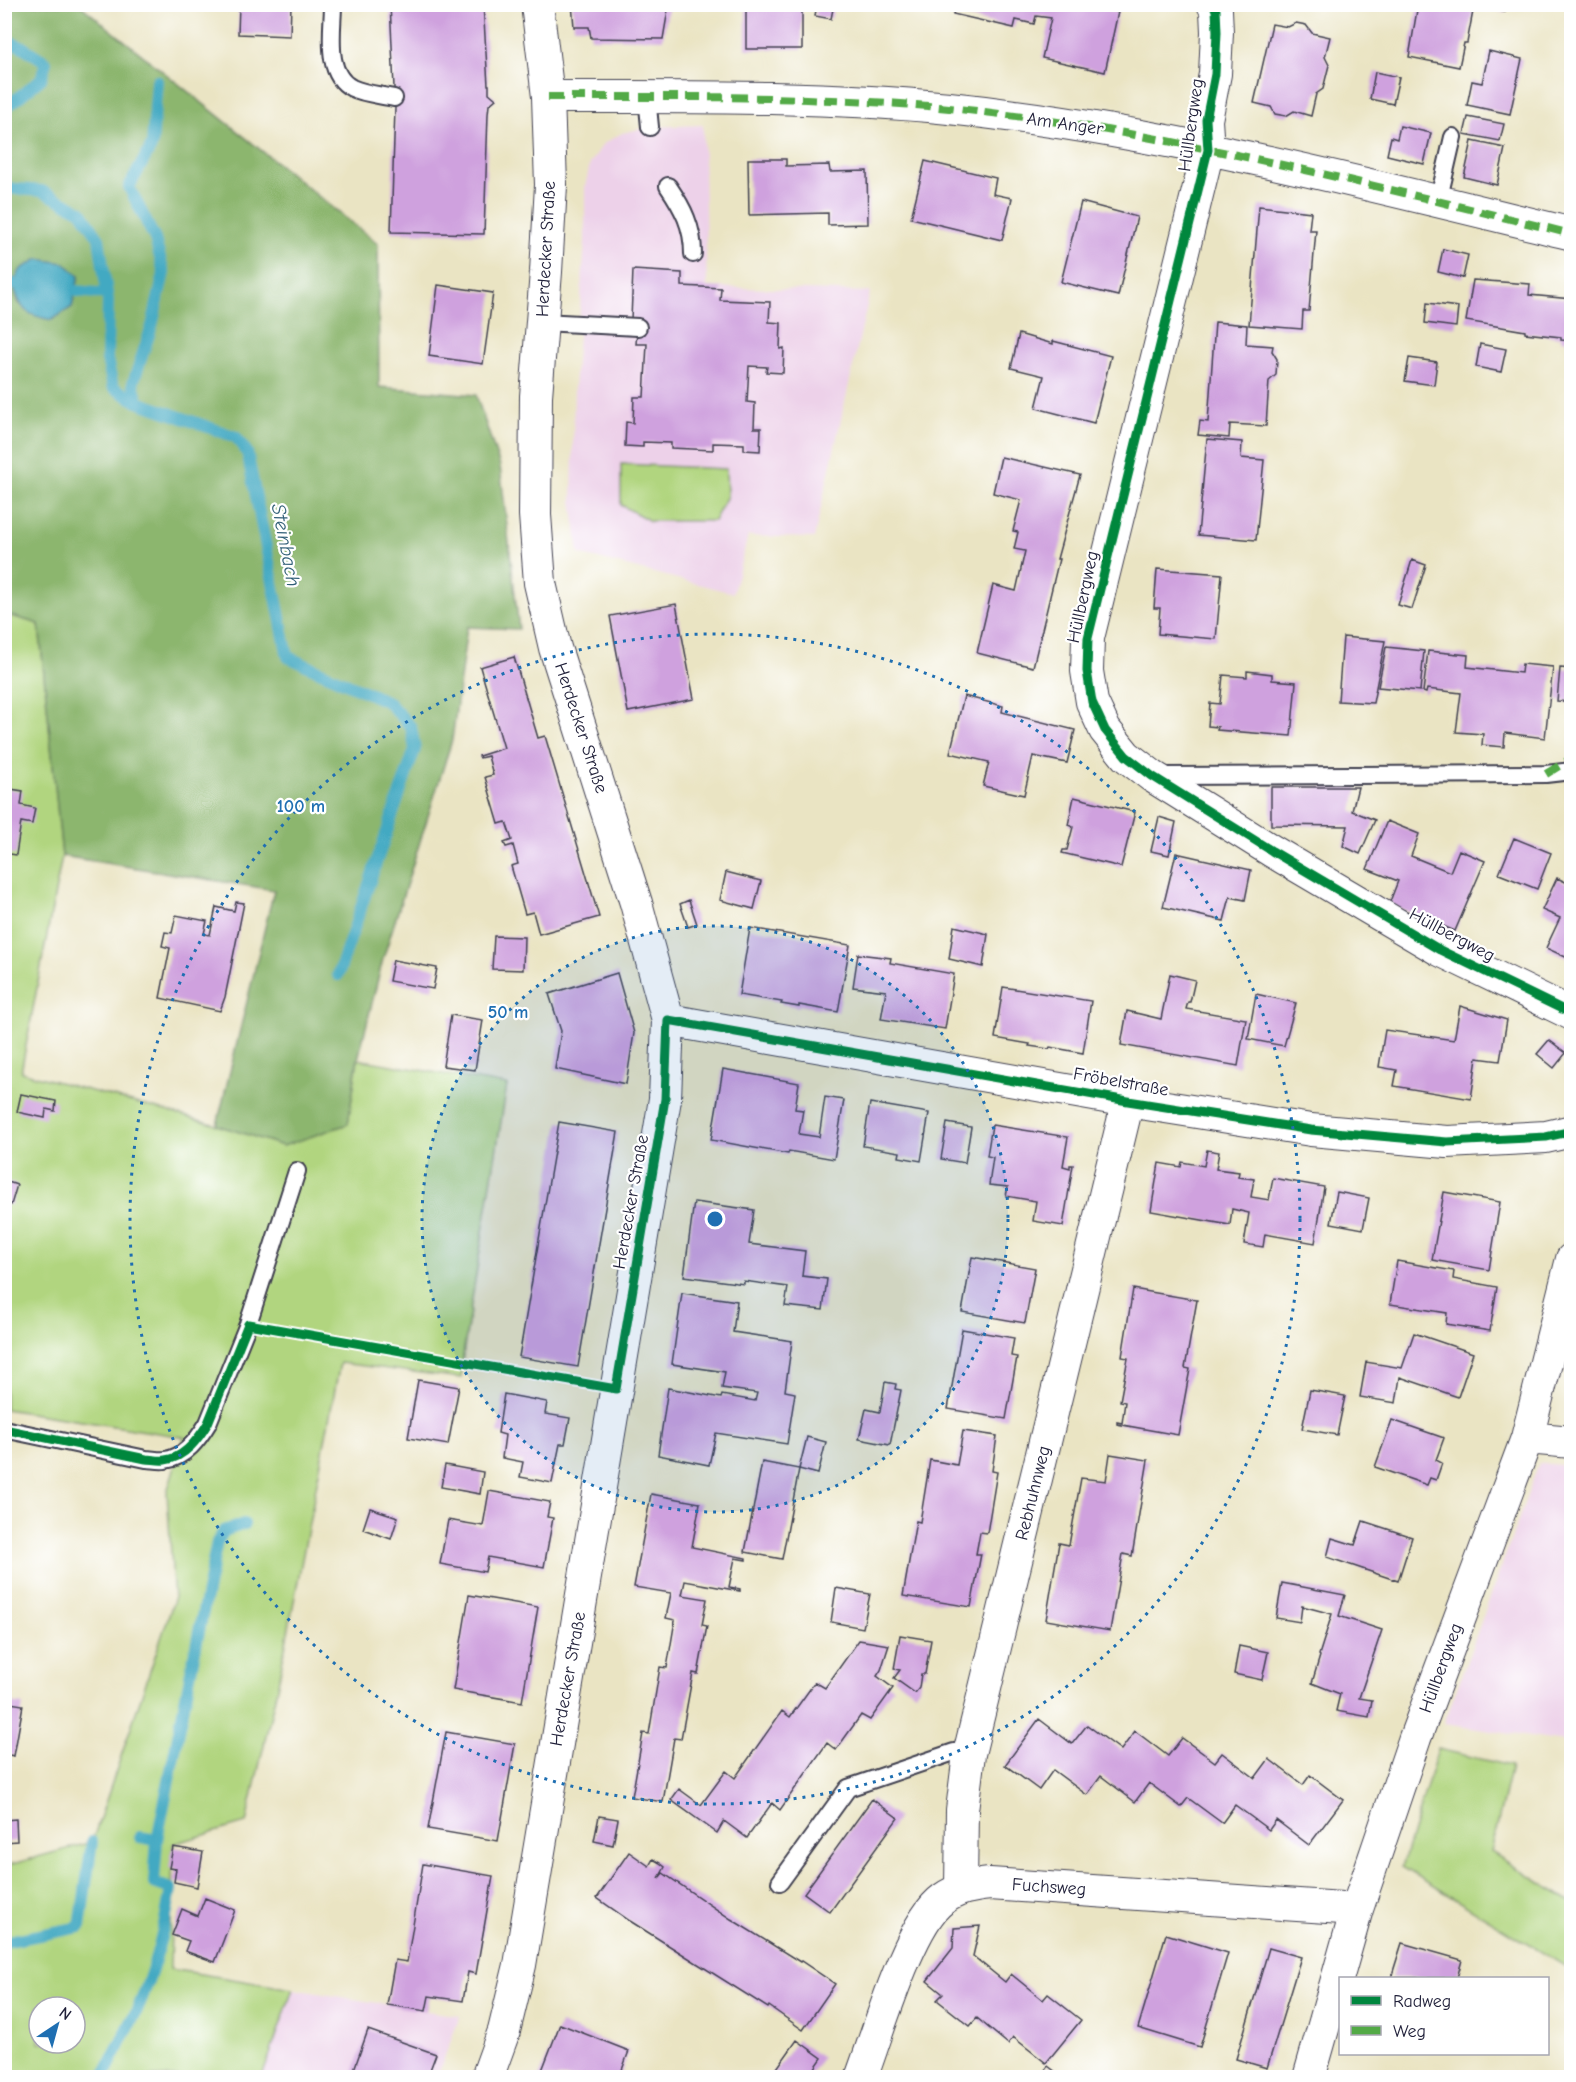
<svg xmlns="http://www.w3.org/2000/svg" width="1576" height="2082" font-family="'Comic Neue',sans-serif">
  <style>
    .built { fill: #edd1e9 }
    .green { fill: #b1d57f; stroke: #6a7c5d; stroke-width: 1.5; fill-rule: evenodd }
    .forest { fill: #8cb66e; stroke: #576c54; stroke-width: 1.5; fill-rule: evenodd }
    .water { fill: #43a9c2; stroke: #32667e; stroke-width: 1.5 }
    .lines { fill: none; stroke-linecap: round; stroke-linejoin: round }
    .stream { stroke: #43a9c2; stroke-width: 12 }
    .building { fill: #cfa1de }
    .lane-casing { stroke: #403f4f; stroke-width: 20 }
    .street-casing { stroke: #403f4f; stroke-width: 34 }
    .lane { stroke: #fff; stroke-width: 16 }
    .street { stroke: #fff; stroke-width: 32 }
    .quiet { stroke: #53aa46; stroke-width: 8; stroke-dasharray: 15 8; stroke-linecap: butt }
    .cycleway-casing { stroke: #fff; stroke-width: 13 }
    .cycleway { stroke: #00873e; stroke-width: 9 }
    .ring { fill: none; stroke: #1f6fb2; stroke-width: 3; stroke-dasharray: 3 6 }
    .labels { text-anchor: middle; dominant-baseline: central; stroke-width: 4.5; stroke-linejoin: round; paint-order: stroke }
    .street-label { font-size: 18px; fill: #22223b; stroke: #fff }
    .water-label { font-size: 20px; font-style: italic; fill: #315f78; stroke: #fff }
    .centre { fill: #1f6fb2; stroke: #fff; stroke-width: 3 }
    .ring-label { font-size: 18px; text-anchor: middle; font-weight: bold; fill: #1f6fb2; stroke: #fff; stroke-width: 4.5; stroke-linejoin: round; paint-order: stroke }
  </style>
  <rect width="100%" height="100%" fill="#fff"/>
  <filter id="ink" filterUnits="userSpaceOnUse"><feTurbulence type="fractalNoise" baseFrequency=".0167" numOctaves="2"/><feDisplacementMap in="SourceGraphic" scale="12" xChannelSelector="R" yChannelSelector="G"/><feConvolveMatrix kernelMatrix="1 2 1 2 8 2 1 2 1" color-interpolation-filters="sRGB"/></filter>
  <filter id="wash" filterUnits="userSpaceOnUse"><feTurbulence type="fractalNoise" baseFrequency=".008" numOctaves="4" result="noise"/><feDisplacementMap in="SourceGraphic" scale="24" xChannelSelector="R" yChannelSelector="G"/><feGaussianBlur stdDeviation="1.35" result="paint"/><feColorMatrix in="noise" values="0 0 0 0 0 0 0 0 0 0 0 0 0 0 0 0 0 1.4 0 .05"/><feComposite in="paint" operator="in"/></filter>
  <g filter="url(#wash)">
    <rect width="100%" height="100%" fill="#eae4c3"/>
    <path class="built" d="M703 125 707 287 870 292 814 538 748 536 733 593 579 554 572 500 574 388 585 242V187L590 164 603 144 622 133 650 127Z
      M1539 1463 1571 1466V1743L1444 1724Z
      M293 1989 426 2011 460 2016 437 2077 262 2078Z"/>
    <path class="green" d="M621 464 726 469 727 496 714 521H650L621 505Z
      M4 614 39 624 62 856 21 1072 217 1125 283 1146 348 1124 358 1059 507 1085 464 1348 461 1378 340 1363 278 1684 246 1823 173 1844 170 1969 293 1989 262 2077H5V1866L92 1842 174 1600 167 1492 184 1437 5 1409ZM39 2007H75V2043H39Z
      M1438 1749 1511 1766 1491 1852 1571 1902V1970L1402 1867Z"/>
    <path class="forest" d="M4 5H80L378 244 379 387 476 395 500 466 519 629 467 627 452 740 383 959 357 1063 348 1124 283 1146 217 1125 274 890 62 856 39 624 5 614ZM21 269 79 276 72 307 19 304 13 284Z"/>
    <path class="water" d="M38 259 64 263 79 276 72 307 52 320C25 315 21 311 13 284L21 269Z"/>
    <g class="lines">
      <path class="stream" d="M4 40 21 46 46 62 41 79 4 109
        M4 188 42 191 81 211 99 238 108 300 107 359 113 387 138 402 236 437 247 452 288 657 388 702 411 727 415 749 338 975
        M4 283 13 284
        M76 291 107 294
        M138 402 133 383 152 326 164 273 155 239 129 187 152 145 157 81
        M140 1837 157 1840
        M4 1942 80 1927 92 1842
        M103 2078C114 2055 126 2033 137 2010 154 1972 164 1930 171 1889L154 1883 157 1840 217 1542 224 1531 244 1524"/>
    </g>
    <g id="blocks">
      <path class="building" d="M239 4H291L290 36 238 34Z
        M390 4H483L488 85H489V93L496 99 489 105 488 114 484 234 391 232 395 108Z
        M572 4H669L663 39 591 38 589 27H574Z
        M746 4H802V49H746Z
        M817 4H834L831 19 815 16Z
        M955 4H1084L1118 12 1105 72 1042 58 1051 18 1036 16 1034 24 1016 20 1014 28 953 14Z
        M1418 4H1506L1505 12 1474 6 1467 43H1464L1459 67 1409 57Z
        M1296 23 1306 25 1312 33 1330 37 1325 57 1329 65 1323 89 1316 94 1311 116 1294 111 1286 116 1275 114 1271 107 1254 103 1272 24 1288 27Z
        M1489 51 1522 59 1510 114 1467 105 1472 81 1482 83Z
        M1375 72 1399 77 1393 104 1370 99Z
        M1468 117 1504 124 1500 141 1464 134Z
        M1400 126 1431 133 1424 164 1387 155 1391 137 1397 139Z
        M1472 141 1505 148 1497 185 1464 177Z
        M748 159H786V166L829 165 830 172 867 171 868 224 828 225V213L749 215Z
        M925 161 996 178 993 194 1012 198 1002 240 911 218Z
        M1081 202 1137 217 1118 296 1061 282Z
        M1259 206 1311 212 1309 230H1316L1309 311H1303L1302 329 1249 325Z
        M1443 249 1468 255 1463 278 1438 272Z
        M633 270 682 273V286L721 288 720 300 770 302 769 322 781 323 780 349 784 348 783 373 766 372 767 367 749 366 747 402 755 403 754 428H761L760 451 744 450V444L713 443V450L671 448V443L643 442V447L625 446 626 422 633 423 634 397H644L647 344H636L638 320H631Z
        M1473 280 1530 284 1529 295 1572 299V341L1561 340V337L1525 333V331L1466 321Z
        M438 285 493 293 483 364 429 356Z
        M1427 303 1458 307 1456 327 1425 323Z
        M1215 322 1247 325 1246 344 1273 346 1272 351 1277 359 1276 375 1269 381 1266 426 1230 424 1229 438 1198 435 1200 421 1208 422Z
        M1019 334 1053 344V341L1111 356 1094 423 1036 408 1044 376 1011 368Z
        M1480 344 1506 349 1501 372 1476 367Z
        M1409 358 1437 362 1434 385 1405 381Z
        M1207 439 1242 442 1241 458 1264 460 1256 540 1198 535Z
        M1001 457 1080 475 1057 559H1059L1033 667 977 653 993 585 1016 591 1025 551 1014 549 1018 532 1013 531 1021 500 993 493Z
        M1412 560 1426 565 1412 609 1398 605Z
        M1157 569 1222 574 1216 639 1158 634 1160 608H1154Z
        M676 604 694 699 628 712 610 616Z
        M1343 637 1385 641 1373 703 1338 701Z
        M1386 647 1424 651 1420 691 1378 687Z
        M1428 651 1468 655 1467 667 1521 673 1522 664 1553 667 1545 738 1505 733 1504 747 1482 745 1483 734 1456 732 1461 693 1427 689 1426 693 1423 692Z
        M514 657 538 738 545 736 599 917 539 934 533 912 525 914 511 866 518 864 513 845 506 847 504 843 512 840 506 822 499 824 485 777 493 775 488 756 480 758 479 756 504 748 480 667Z
        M1560 668 1572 669V702L1557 701Z
        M1247 671 1272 674V680L1296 682 1291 736 1217 730 1218 727 1208 726 1210 703 1220 704 1223 675 1247 677Z
        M964 696 1003 706 1002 712 1075 730 1067 763 1033 756 1024 795 983 786 989 762 950 753Z
        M1271 787H1358L1352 811 1375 820 1360 854 1343 846 1348 826 1271 825Z
        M4 788 23 791 21 805 35 808 32 824 21 822 16 855 4 853Z
        M1074 797 1135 812 1121 867 1062 853 1063 850H1067L1073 827 1068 825Z
        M1159 817 1176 822 1169 855 1151 851Z
        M1387 821 1419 834 1411 856 1450 872 1459 850 1485 861 1455 931 1389 904 1398 881 1367 869Z
        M1514 838 1551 853 1537 889 1499 874Z
        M1176 853 1251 870 1245 900 1230 897 1224 921 1163 907Z
        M726 872 761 881 754 909 720 900Z
        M1557 878 1572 885V960L1546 948 1560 918 1542 910Z
        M689 900 697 924 688 927 680 904Z
        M236 902 244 903 225 997 220 1011 160 998 170 948 162 946 165 932 172 933 176 915 207 921 204 934 210 935 216 907 234 911Z
        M954 926 988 934 983 967 949 959Z
        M750 928 850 945 838 1012 799 1005V1007L781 1004 782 1002 739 995Z
        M494 936 524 937 523 970 492 969Z
        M858 954 891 958 890 963 954 974 945 1029 881 1019 886 991 853 987Z
        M393 960 437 968 433 989 389 981Z
        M617 973 634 1033 626 1084 555 1069 561 1031 549 994Z
        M1170 974 1195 980 1190 1002H1188L1186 1009 1246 1019 1238 1066 1121 1045 1127 1011 1161 1019Z
        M1003 987 1091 1001 1083 1053 1050 1047 1049 1049 1029 1046 1030 1044 995 1038Z
        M1256 994 1296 1003 1284 1046 1248 1039Z
        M1460 1006 1507 1020 1500 1061 1477 1058 1471 1099 1394 1086 1397 1070 1379 1067 1385 1030 1454 1040Z
        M451 1015 483 1020 475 1070 443 1066Z
        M1549 1040 1566 1053 1554 1068 1537 1054Z
        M723 1069 799 1083 795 1109 803 1110 799 1134 819 1137 825 1097 844 1100 834 1159 789 1151 788 1154 711 1140Z
        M21 1094 56 1101 55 1111 46 1109 45 1118 17 1112Z
        M870 1103 929 1113 921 1161 899 1157 900 1152 863 1146Z
        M559 1122 618 1132 578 1367 519 1357Z
        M947 1123 971 1127 965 1163 941 1159Z
        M992 1125 1068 1137 1063 1166 1070 1168V1165H1073L1063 1226 1033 1221 1036 1201 1006 1196 1008 1187 989 1185 993 1157 987 1156Z
        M1207 1150 1219 1152 1216 1169 1239 1172 1238 1177 1254 1179 1251 1197 1269 1200 1273 1178 1324 1187 1315 1243 1265 1234 1263 1247 1244 1244 1249 1213 1232 1209 1230 1225 1151 1211 1159 1163 1181 1167 1182 1162 1204 1166Z
        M5 1181 17 1185 11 1205 5 1204Z
        M1337 1192 1369 1198 1363 1229 1331 1223Z
        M1444 1192 1500 1202 1489 1270 1432 1260Z
        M694 1202 754 1210 749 1244 805 1251 802 1276 827 1279 823 1310 785 1306 788 1287 744 1281V1284L684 1276Z
        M972 1257 1035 1268 1025 1323 962 1312Z
        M1397 1261 1454 1271 1453 1279 1497 1287 1490 1331 1446 1324 1447 1313 1390 1304Z
        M1133 1289 1197 1300 1185 1368 1190 1369 1178 1435 1117 1424V1422L1122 1423 1125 1402 1120 1401 1128 1358 1122 1357Z
        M682 1293 737 1301 733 1332 792 1341 785 1391 795 1393 787 1444 716 1433 709 1465 658 1455 668 1388 721 1398 722 1395 755 1401 757 1393 722 1388 725 1372 672 1364Z
        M962 1329 1014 1338 1011 1356 1017 1357 1006 1419 948 1409Z
        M1414 1333 1473 1353 1458 1397 1400 1377 1396 1403 1360 1397 1366 1362 1402 1368Z
        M418 1380 459 1387 448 1445 408 1438Z
        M885 1382 896 1384 895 1389 901 1390 890 1445 859 1439 866 1409 880 1412Z
        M1310 1390 1345 1396 1337 1435 1302 1429Z
        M504 1394 547 1402 545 1414 570 1418 565 1444H560L552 1483 520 1477 523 1462 502 1458 505 1435 498 1433Z
        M1392 1420 1444 1438 1436 1460 1442 1463 1436 1480 1430 1478 1427 1485 1375 1467Z
        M963 1431 997 1436 992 1471 997 1472 987 1533 980 1532 976 1554H981L971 1607 903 1596 916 1521 920 1522 930 1460 957 1465Z
        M807 1437 826 1442 818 1474 799 1469Z
        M1110 1454 1148 1460 1132 1556 1123 1554 1110 1631 1046 1620 1059 1543 1069 1545 1081 1478 1106 1481Z
        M762 1462 799 1469 782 1559 745 1552Z
        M445 1465 483 1472 480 1494 441 1487Z
        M489 1491 550 1502 547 1517 553 1518 544 1567 488 1557 485 1572 440 1564 448 1520 483 1526Z
        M651 1494 700 1503 692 1547 746 1558V1560L735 1558 729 1587 740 1589V1591L685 1581 682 1595 707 1599 702 1625 707 1626 698 1674 693 1673 681 1739 674 1738 663 1802 632 1797 643 1733 649 1734 660 1667 667 1668 675 1620 666 1618 671 1593 634 1587Z
        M370 1508 398 1517 391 1539 363 1529Z
        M1363 1521 1412 1537 1398 1581 1327 1557 1332 1538 1355 1545Z
        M1282 1583 1345 1595 1339 1616 1382 1630 1359 1698 1372 1700 1369 1717 1336 1711 1340 1694 1312 1683 1320 1656 1319 1655 1332 1614 1302 1606 1300 1622 1276 1618Z
        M836 1588 870 1594 863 1628 831 1622Z
        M469 1595 538 1607 522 1702 453 1690Z
        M900 1635 931 1640 925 1674H921L919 1688 915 1693 894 1678 900 1670 894 1669Z
        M859 1640 889 1645 881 1670 877 1676 893 1688 870 1720 861 1715 836 1750 827 1743 780 1810 772 1803 747 1838 724 1821 717 1833 671 1800 679 1789 701 1805 726 1771 735 1778 782 1711 790 1717 815 1682 825 1688Z
        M1239 1646 1268 1652 1262 1680 1234 1674Z
        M4 1702 23 1705 14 1756 4 1754Z
        M1039 1719 1072 1744 1087 1725 1121 1750 1135 1731 1168 1756 1182 1738 1215 1762 1222 1753 1255 1778 1269 1759 1303 1785 1310 1775 1343 1800 1309 1845 1276 1820 1269 1830 1235 1805 1222 1823 1188 1798 1181 1807 1149 1783 1135 1802 1101 1776 1087 1795 1053 1770 1039 1790 1005 1765Z
        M446 1732 515 1744 498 1841 428 1829Z
        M872 1799 898 1818 830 1912 804 1893Z
        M599 1816 618 1819 613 1845 594 1841Z
        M16 1819 17 1841 5 1842V1820Z
        M173 1847 203 1852 197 1887 174 1882 176 1869 169 1868Z
        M629 1852 649 1866 653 1859 660 1863 665 1867 659 1878 663 1873 731 1919 800 1962 801 1961 835 1984 803 2030 769 2006 768 2008 630 1921 597 1898Z
        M423 1864 493 1876 476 1974 468 1972 463 2001 429 1996 426 2011 387 2005 395 1960 407 1962Z
        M205 1898 235 1910 215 1962 185 1951 189 1941 172 1935 182 1909 198 1916Z
        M980 1926 973 1956 1005 1982 1011 1974 1043 2000 1048 1994 1081 2020 1046 2063 1013 2037 1008 2044 977 2018 970 2026 937 2000 943 1994 927 1981 953 1948 954 1928Z
        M1166 1934 1228 1953 1200 2047 1138 2028Z
        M1402 1943 1462 1960 1457 1978H1391Z
        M1269 1948 1301 1957 1267 2068 1236 2059Z
        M560 2024 629 2051 619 2078H539Z
        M368 2030 436 2054 427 2078H351Z
        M797 2040 822 2058 808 2078H770Z
        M1048 2066 1061 2076 1060 2078H1039Z"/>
    </g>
  </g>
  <g filter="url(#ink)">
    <use href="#blocks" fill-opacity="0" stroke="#403f4f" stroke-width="1.5"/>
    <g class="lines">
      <defs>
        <path id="lane" d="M333 4C333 30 324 74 352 88 365 94 381 95 394 98
          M647 97 650 127
          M668 186C683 208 693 227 693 254
          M1438 202 1453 137
          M542 322 638 327
          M1159 776 1546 774 1572 771
          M4 1429 146 1459C152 1459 159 1461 165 1460 185 1458 199 1438 208 1423L248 1324 297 1171
          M780 1882 848 1788 954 1752 969 1754"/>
        <path id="street" d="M1213 4 1216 10 1217 32 1215 74 1206 120 1208 150 1088 638 1087 671 1092 702 1105 730 1126 756 1152 776 1272 851 1440 950 1572 1014
          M548 97C682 97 816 95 949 108 1160 130 1366 184 1572 234
          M668 1020 1128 1101 1311 1130 1447 1142 1546 1137 1572 1131
          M1527 1438 1572 1442
          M961 1888 962 1810 969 1754 1128 1101
          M487 2078 504 2031 520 1965 665 1099 668 1020 636 903 555 648 540 583 535 515 536 396 546 272 551 185 548 97 537 4
          M861 2078C877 2036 909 1923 943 1899 958 1888 972 1886 990 1884L1357 1909
          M1309 2078 1357 1909 1415 1738 1527 1438 1572 1259"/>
      </defs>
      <use href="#lane" class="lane-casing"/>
      <use href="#street" class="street-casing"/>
      <use href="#lane" class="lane"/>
      <use href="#street" class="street"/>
      <path class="quiet" d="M548 97C682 97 816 95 949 108 1160 130 1366 184 1572 234
        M1546 774 1572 758"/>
      <defs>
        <path id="cycleway" d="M1213 4 1216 10 1217 32 1215 74 1206 120 1208 150 1088 638 1087 671 1092 702 1105 730 1126 756 1152 776 1272 851 1440 950 1572 1014
          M4 1429 146 1459C152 1459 159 1461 165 1460 185 1458 199 1438 208 1423L248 1324 616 1389 665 1099 668 1020 1128 1101 1311 1130 1447 1142 1546 1137 1572 1131"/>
      </defs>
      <use href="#cycleway" class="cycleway-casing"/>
      <use href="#cycleway" class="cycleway"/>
    </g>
  </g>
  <circle cx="715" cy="1219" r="293" fill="#1f6fb2" fill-opacity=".12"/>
  <g class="ring">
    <circle cx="715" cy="1219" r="293"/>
    <circle cx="715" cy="1219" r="585"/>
  </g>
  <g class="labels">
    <g class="street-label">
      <text transform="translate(1065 124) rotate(8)">Am Anger</text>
      <text transform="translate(1191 125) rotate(-82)">Hüllbergweg</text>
      <text transform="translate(546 249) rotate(-87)">Herdecker Straße</text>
      <text transform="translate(1083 597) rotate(-78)">Hüllbergweg</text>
      <text transform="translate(581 728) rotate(72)">Herdecker Straße</text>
      <text transform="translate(1452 935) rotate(28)">Hüllbergweg</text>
      <text transform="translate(1121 1082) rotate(10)">Fröbelstraße</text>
      <text transform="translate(631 1202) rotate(-80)">Herdecker Straße</text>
      <text transform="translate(1033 1493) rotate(-76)">Rebhuhnweg</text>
      <text transform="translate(1441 1668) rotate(-70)">Hüllbergweg</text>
      <text transform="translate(568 1679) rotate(-80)">Herdecker Straße</text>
      <text transform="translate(1049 1887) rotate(4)">Fuchsweg</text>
    </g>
    <g class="water-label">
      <text transform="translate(286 545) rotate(79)">Steinbach</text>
    </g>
  </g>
  <circle cx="715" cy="1219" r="9" class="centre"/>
  <g class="ring-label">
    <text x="301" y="812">100 m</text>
    <text x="508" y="1018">50 m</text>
  </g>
  <rect width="1576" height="2082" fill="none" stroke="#fff" stroke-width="24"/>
  <rect x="1339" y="1977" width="210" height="78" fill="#ffffff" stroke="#a7a7b1" stroke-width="1.5"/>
  <rect x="1351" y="1996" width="30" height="9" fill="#00873e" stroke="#a7a7b1" stroke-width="1.5"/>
  <text x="1393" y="2007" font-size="18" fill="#22223b">Radweg</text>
  <rect x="1351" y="2026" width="30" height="9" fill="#53aa46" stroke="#a7a7b1" stroke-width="1.5"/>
  <text x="1393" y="2037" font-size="18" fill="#22223b">Weg</text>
  <g transform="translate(57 2025) rotate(36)"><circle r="28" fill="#ffffff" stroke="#a7a7b1" stroke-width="1.5"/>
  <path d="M0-4.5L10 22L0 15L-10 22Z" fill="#1f6fb2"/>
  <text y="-9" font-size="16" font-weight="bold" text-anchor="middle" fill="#22223b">N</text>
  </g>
</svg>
